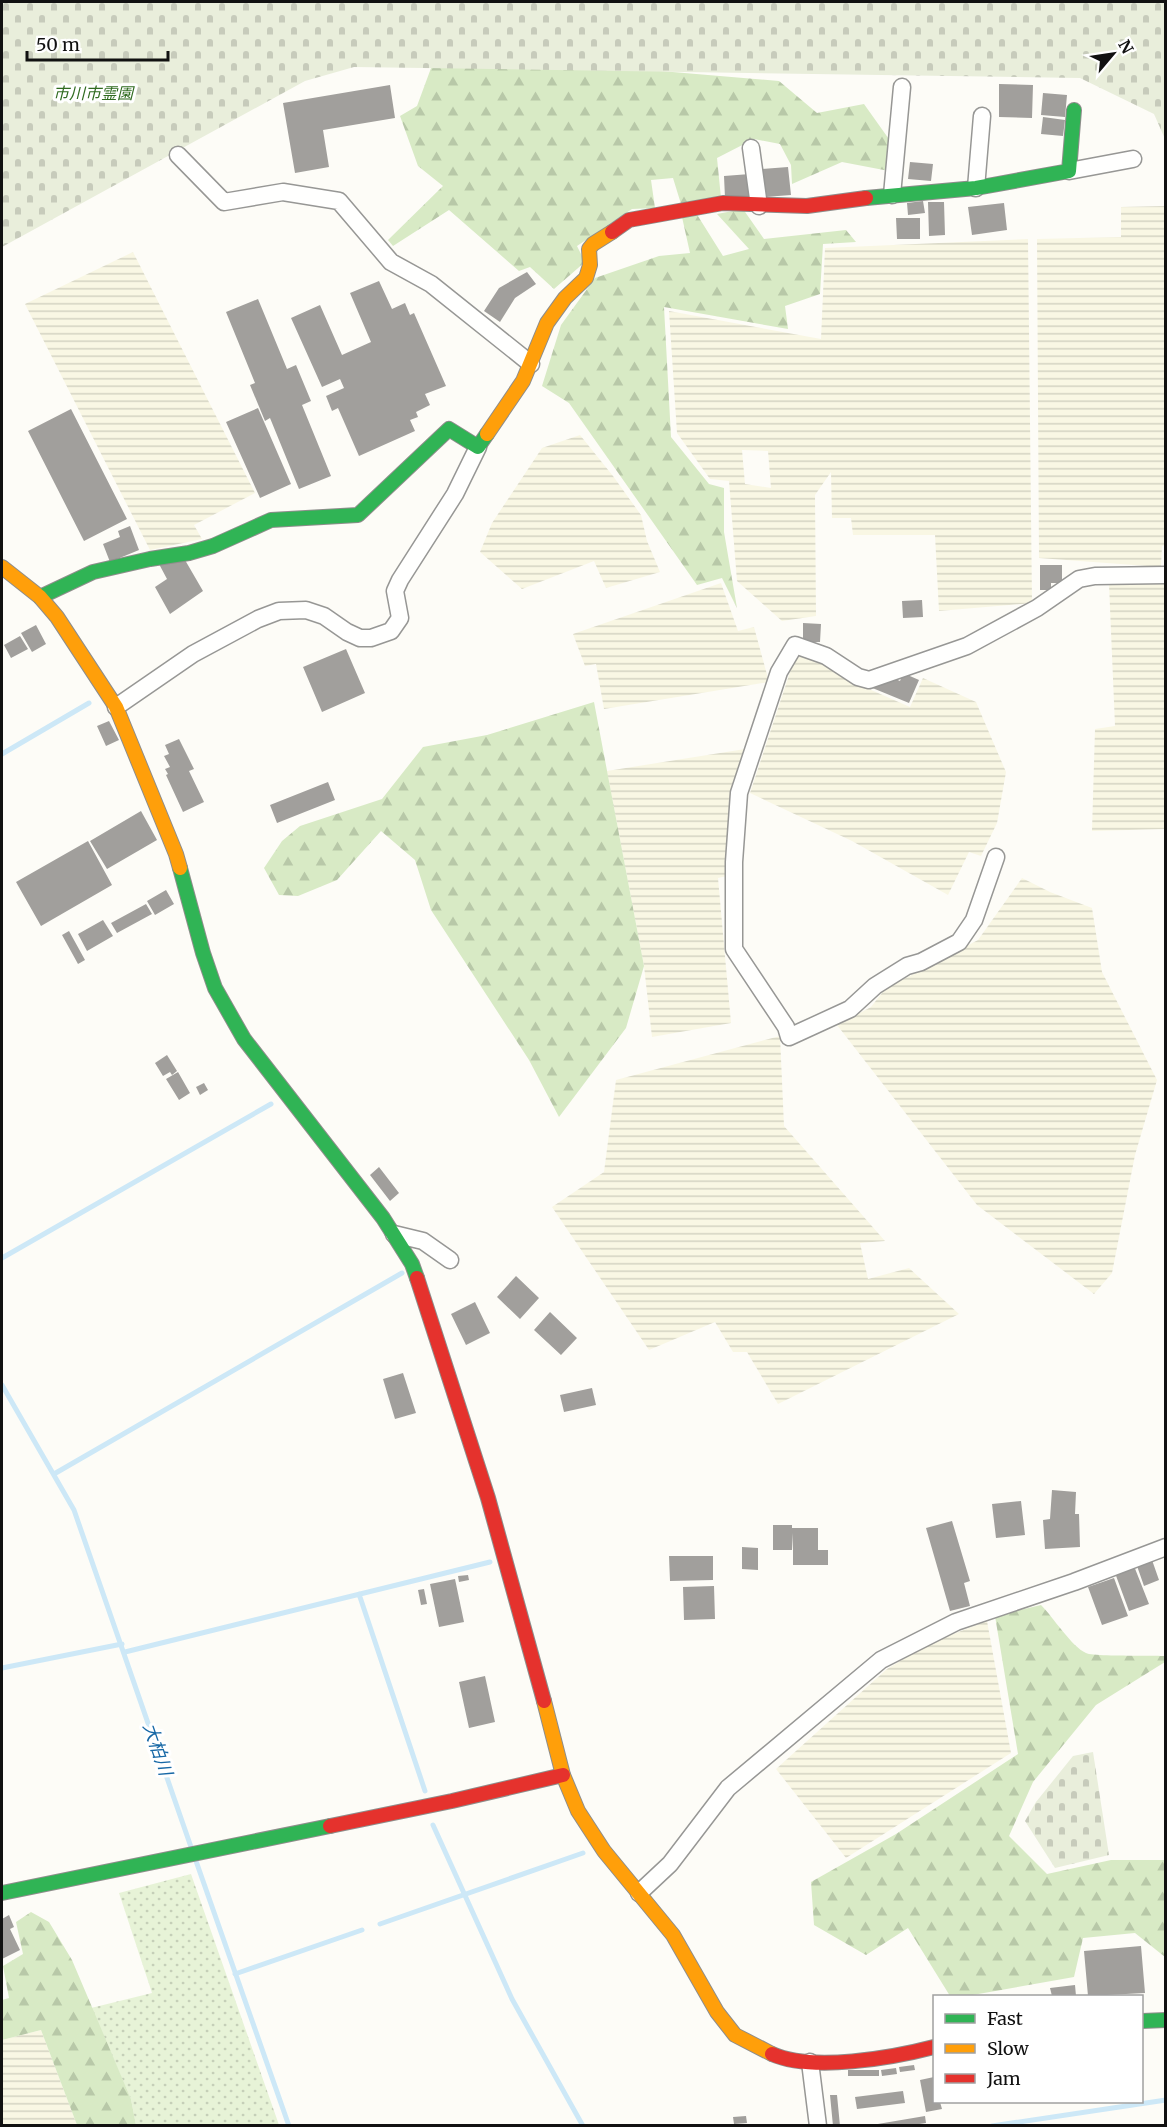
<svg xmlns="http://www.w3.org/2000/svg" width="1167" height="2127" font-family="Merriweather,'Noto Sans JP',serif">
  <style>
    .farmland { fill: url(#farmland-rules); fill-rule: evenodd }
    .grass { fill: url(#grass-dots) }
    .forest { fill: url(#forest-firs) }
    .cemetery { fill: url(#cemetery-stones) }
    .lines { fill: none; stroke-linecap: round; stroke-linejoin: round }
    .stream { stroke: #cde8f7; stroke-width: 5 }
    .building { fill: #a19f9c }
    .street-casing { stroke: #979795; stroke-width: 19 }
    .fast-casing { stroke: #8e8d8b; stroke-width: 16 }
    .slow-casing { stroke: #8e8d8b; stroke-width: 16 }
    .jam-casing { stroke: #8e8d8b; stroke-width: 16 }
    .street { stroke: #fffffe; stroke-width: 16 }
    .fast { stroke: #30b455; stroke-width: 14 }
    .slow { stroke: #ff9f0a; stroke-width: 14 }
    .jam { stroke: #e5322d; stroke-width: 14 }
    .labels { text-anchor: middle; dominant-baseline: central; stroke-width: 6; stroke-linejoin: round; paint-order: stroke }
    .park-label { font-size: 16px; font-style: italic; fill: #2f6b1f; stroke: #fff }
    .water-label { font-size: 18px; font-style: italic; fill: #1768a6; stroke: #fff }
  </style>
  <defs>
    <pattern id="farmland-rules" width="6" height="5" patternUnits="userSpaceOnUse" patternTransform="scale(1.5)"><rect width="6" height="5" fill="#f9f7e4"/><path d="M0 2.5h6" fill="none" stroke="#d4d3c3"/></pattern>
    <pattern id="grass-dots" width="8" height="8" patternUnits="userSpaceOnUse" patternTransform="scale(1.5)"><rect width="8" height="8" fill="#e7f3d7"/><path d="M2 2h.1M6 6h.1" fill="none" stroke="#c5cfb8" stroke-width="1.8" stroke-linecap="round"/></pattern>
    <pattern id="forest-firs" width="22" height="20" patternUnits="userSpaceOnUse" patternTransform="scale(1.5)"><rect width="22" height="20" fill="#d8eac5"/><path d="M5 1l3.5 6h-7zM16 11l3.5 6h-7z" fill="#b8c8a8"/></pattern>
    <pattern id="cemetery-stones" width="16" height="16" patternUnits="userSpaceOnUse" patternTransform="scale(1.5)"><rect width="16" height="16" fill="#e9eedb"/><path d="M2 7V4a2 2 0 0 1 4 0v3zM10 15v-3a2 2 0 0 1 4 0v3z" fill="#c7cbbb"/></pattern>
  </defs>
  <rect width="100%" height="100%" fill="#fdfcf7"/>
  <path class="farmland" d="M1165 206 1166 545 1162 546 1161 567 1039 558 1037 239 1121 237V207Z
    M1028 239 1032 603 939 611 935 535H853L851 518H832L831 472 815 495 816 616 782 621 737 581 729 481 710 479 677 433 669 311 821 339 825 248ZM742 450 768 451 771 488 745 484Z
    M133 252 255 493 194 525 202 539 150 550 25 304Z
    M580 435 613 476 641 515 647 541 660 572 606 588 594 561 522 589 480 552 492 523 542 448Z
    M721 583 738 631 754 627 769 682 604 709 596 664 585 666 573 634Z
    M1109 584H1165V829L1092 831 1095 729 1115 726Z
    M807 653 853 682 910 707 923 678 976 702 1006 772 997 823 981 856 969 852 948 895 852 841 750 793 794 660Z
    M745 749 731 790 727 876 718 878 731 1023 652 1037 644 966 607 771Z
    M1022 878 1050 892 1092 908 1102 972 1157 1080 1135 1155 1112 1273 1094 1294 977 1205 837 1025 871 1007 885 989 978 940Z
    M780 1036 784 1126 885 1241 860 1243 868 1279 909 1268 959 1314 778 1404 747 1352H733L715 1322 649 1350 552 1207 604 1172 616 1080Z
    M987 1621 1011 1753 846 1858 776 1769 887 1669 930 1643Z
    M41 2030 77 2125 2 2126V2040Z"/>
  <path class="grass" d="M191 1874 279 2125H136L131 2099 91 2008 152 1993 119 1893Z"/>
  <path class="forest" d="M434 60 649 70 779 81 817 113 864 104 891 142 889 171 842 162 792 184 791 165 780 144 754 139 717 158 721 198 681 204 673 178 651 180 655 208 632 209 577 246 585 262 554 289 530 267 519 271 449 210 393 246 388 240 443 186 418 166 400 116 417 106Z
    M743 209 764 239 846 230 856 242 823 244 820 294 785 306 788 329 664 307 671 437 709 484 724 488V532L737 608 722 578 697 585 569 403 542 386 561 325 595 278 659 256 690 253 682 217 696 213 723 256 749 249 717 214Z
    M594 702 644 966 626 1028 559 1117 529 1060 431 910 415 860 381 831 337 880 298 896 279 895 264 868 282 841 300 826 382 799 423 747 487 735Z
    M1041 1605C1053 1617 1072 1647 1086 1653 1094 1657 1152 1655 1165 1656V1662L1096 1705 1033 1782 1009 1836 1047 1874 1111 1860H1165V1957L1135 1933 1083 1938 1074 1977 967 1996H950L908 1928 866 1955 814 1925 811 1882 896 1834 1018 1754 995 1616Z
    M31 1912 49 1922 72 1960 131 2099 136 2125H77L41 2030 2 2040V2000L9 1998 3 1966 23 1954 16 1922Z"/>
  <path class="cemetery" d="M2 2H1165V139L1154 114 1080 78 354 67 305 81 2 247Z
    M1093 1752 1109 1855 1055 1868 1025 1821 1036 1802 1073 1756Z"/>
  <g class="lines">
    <path class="stream" d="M2 754 89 703
      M2 1258 271 1104
      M2 1385 74 1510 191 1847
      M54 1474 402 1273
      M359 1594 425 1791
      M125 1652 490 1562
      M2 1668 122 1644
      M433 1825 512 1999 583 2126
      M196 1861 289 2126
      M380 1924 583 1853
      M235 1974 362 1930
      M992 2126 1166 2100"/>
  </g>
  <path class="building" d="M999 84 1033 85 1032 118 999 117Z
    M390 85 395 118 323 130 329 167 295 173 283 103Z
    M1043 93 1067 95 1065 117 1041 115Z
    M1043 117 1065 120 1063 136 1041 134Z
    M910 162 933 164 931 181 908 179Z
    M788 167 791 195 765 197 762 169Z
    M750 174 751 197 725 198 724 176Z
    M923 201 925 213 908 215 907 203Z
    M928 202H944L945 235 929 236Z
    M1004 203 1007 230 972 235 968 207Z
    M896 218H920V239H897Z
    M527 272 536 284 515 298 500 322 484 311 499 288Z
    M379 281 392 309 405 303 410 315 414 313 446 386 425 394 430 405 416 412 418 417 410 420 415 431 359 456 338 408 332 411 326 396 344 388 340 379 322 387 291 318 320 305 342 355 371 342 350 293Z
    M258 299 287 369 296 365 311 401 302 405 331 476 299 489 270 418 265 421 250 385 255 383 226 312Z
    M258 408 291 484 260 498 226 422Z
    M71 409 127 519 84 541 28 431Z
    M130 526 139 550 110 562 103 544 120 537 118 531Z
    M185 560 203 591 170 614 155 587 167 579 159 564Z
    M1040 565H1062V583H1051V590H1040Z
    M922 600 923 617 903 618 902 601Z
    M803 623 821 624 820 642H803Z
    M36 625 46 644 32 652 21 633Z
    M20 636 28 649 11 658 4 645Z
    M346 649 365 693 322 712 303 667Z
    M903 673 919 680 909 703 870 687 889 676 900 681Z
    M109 721 119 740 106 746 97 726Z
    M179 739 194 769 189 771 204 802 183 812 166 775 168 774 165 769 170 767 164 756 169 754 165 745Z
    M328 782 335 800 277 823 270 805Z
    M141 811 157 840 107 869 90 841Z
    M88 841 112 885 41 926 16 882Z
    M166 890 174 904 155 915 147 901Z
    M146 904 152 914 117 933 111 923Z
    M103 920 113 936 87 951 78 934Z
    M69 931 85 960 78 964 62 935Z
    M167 1055 177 1071 172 1075 170 1072 163 1076 155 1063Z
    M178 1072 190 1093 179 1100 166 1079Z
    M204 1083 208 1090 200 1095 196 1087Z
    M379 1167 399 1193 390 1201 370 1175Z
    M516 1276 539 1298 520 1319 497 1297Z
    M475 1302 490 1333 466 1345 451 1314Z
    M550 1312 577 1338 561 1355 534 1330Z
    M403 1373 416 1413 395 1419 383 1379Z
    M592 1388 596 1405 564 1412 560 1395Z
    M1052 1490 1076 1492 1075 1514H1079L1080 1547 1045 1549 1043 1520 1050 1519Z
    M1021 1501 1025 1535 996 1538 992 1504Z
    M952 1521 970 1581 964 1583 970 1606 950 1611 926 1528Z
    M773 1525H792V1528H818V1550H828V1565H793V1533L792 1550H773Z
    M742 1547 758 1548V1570L742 1569Z
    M669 1556H713V1580L670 1581Z
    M1152 1560 1159 1580 1144 1586 1137 1566Z
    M1134 1566 1149 1604 1129 1611 1115 1573Z
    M468 1575 469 1580 459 1582 458 1576Z
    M1114 1578 1128 1616 1102 1625 1088 1587Z
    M455 1579 464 1622 439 1627 430 1584Z
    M714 1586 715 1619 684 1620 683 1587Z
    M424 1589 427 1604 421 1605 418 1590Z
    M485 1676 495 1722 469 1728 459 1682Z
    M9 1915 14 1927 10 1929 20 1950 2 1959V1919Z
    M1141 1946 1145 1993 1088 1996 1084 1951Z
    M1075 1985 1076 1996H1052L1050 1988Z
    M914 2065 915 2070 900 2072 899 2067Z
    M896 2068 897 2074 882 2076 881 2070Z
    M848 2070H879V2076H848Z
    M934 2077V2102H940L942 2109 926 2112 920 2080Z
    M903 2091 905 2103 857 2109 855 2097Z
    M830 2095H837L840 2126H833Z
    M746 2116 747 2123 734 2124 733 2117Z
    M925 2116 926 2123 906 2126H866Z"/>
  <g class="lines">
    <defs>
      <path id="street" d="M751 148 759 206
        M178 155 224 202 283 192 339 201 391 262 431 284 531 364
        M1069 171 1133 159
        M976 188 982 116
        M892 195 902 87
        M116 707 193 654 258 619 279 611 306 610 324 616 347 632 360 638H371L391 631 400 618 395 591 400 580 455 494 478 447
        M996 857 974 920 959 942 921 962 907 966 875 986 850 1009 789 1037 786 1027 734 949V862L739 793 779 672 795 645 826 656 858 677 869 680 967 646 1037 608 1079 579 1095 576 1166 575
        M394 1234 423 1241 450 1260
        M639 1893 670 1864 728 1788 881 1660 956 1622 1074 1582 1166 1547
        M810 2062 818 2126"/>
      <path id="fast" d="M866 198 976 188 1069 171 1074 110
        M40 597 93 572 150 559 189 553 213 546 271 520 358 515 449 429 478 447 487 434
        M180 868 203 953 215 988 244 1039 383 1218 412 1264 417 1278
        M2 1893 330 1826
        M1142 2021 1166 2020"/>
      <path id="slow" d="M487 434 523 381 547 323 565 298 586 278 590 265 589 249 593 244 612 232
        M2 567 40 597 57 617 116 707 176 854 180 868
        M544 1701 563 1775 578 1811 604 1851 673 1935 717 2012 735 2035 772 2054"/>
      <path id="jam" d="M612 232 629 220 723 203 807 206 866 198
        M417 1278 488 1498 544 1701
        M330 1826 452 1801 563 1775
        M772 2054C812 2072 892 2058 934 2047"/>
    </defs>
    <use href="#street" class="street-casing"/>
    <use href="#fast" class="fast-casing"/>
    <use href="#slow" class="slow-casing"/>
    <use href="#jam" class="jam-casing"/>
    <use href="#street" class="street"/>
    <use href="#fast" class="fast"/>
    <use href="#slow" class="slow"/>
    <use href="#jam" class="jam"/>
  </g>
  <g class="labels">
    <g class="park-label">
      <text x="93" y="93">市川市霊園</text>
    </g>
    <g class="water-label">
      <text transform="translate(158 1749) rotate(71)">大柏川</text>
    </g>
  </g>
  <rect width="1167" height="2127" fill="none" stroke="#111111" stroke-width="6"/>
  <rect x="933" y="1995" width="210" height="108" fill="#ffffff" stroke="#a0a0a0" stroke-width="1.5"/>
  <rect x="945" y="2014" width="30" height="9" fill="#30b455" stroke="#a0a0a0" stroke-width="1.5"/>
  <text x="987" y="2025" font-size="18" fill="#111111">Fast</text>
  <rect x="945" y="2044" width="30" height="9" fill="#ff9f0a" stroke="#a0a0a0" stroke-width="1.5"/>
  <text x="987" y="2055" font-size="18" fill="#111111">Slow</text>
  <rect x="945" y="2074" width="30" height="9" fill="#e5322d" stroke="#a0a0a0" stroke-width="1.5"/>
  <text x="987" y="2085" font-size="18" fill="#111111">Jam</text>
  <g transform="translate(1113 54) rotate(61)" stroke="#ffffff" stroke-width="4.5" paint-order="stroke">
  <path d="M0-4.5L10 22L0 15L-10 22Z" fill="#111111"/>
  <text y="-9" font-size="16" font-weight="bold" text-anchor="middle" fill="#111111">N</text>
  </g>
  <path d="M27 51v9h141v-9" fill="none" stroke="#111111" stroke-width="3"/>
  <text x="36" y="51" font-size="18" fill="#111111" stroke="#ffffff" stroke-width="4.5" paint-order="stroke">50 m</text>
</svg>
